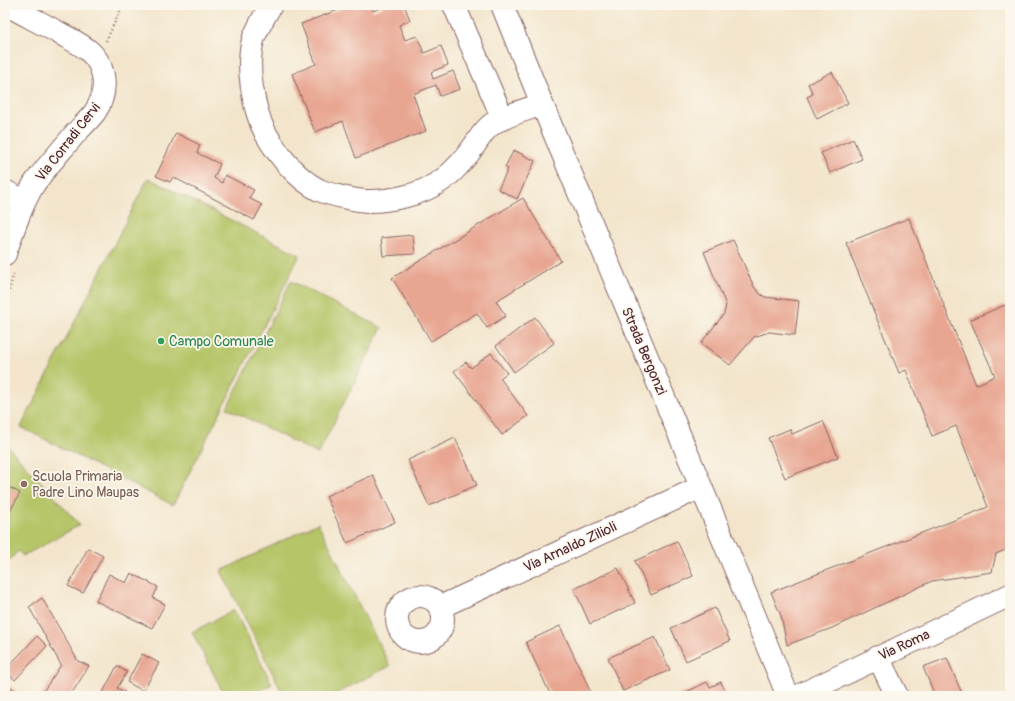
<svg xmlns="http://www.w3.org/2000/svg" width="1015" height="701" font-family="Pangolin,sans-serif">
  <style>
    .green { fill: #b5c568; stroke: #80724a }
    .building { fill: #e8a591 }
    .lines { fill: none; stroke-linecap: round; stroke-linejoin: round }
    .minor-casing { stroke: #856463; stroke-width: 24 }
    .path { stroke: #856463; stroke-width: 2.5; stroke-dasharray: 1 3; stroke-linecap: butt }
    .minor { stroke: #fff; stroke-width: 22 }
    .leisure-dot { fill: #2e9e5b; stroke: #fbf7ec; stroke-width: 1.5 }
    .education-dot { fill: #8d6e63; stroke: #fbf7ec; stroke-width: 1.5 }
    .labels { text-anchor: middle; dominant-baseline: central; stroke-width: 3.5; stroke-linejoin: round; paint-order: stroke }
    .street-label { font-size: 14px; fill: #4a1f2b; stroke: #fbf7ec }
    .leisure-label { font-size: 14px; fill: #27864d; stroke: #fbf7ec; text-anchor: start }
    .education-label { font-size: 14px; fill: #785e54; stroke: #fbf7ec; text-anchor: start }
  </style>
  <rect width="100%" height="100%" fill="#fbf7ec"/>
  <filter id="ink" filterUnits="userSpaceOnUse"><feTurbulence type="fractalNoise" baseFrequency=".025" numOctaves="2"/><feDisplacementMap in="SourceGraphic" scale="8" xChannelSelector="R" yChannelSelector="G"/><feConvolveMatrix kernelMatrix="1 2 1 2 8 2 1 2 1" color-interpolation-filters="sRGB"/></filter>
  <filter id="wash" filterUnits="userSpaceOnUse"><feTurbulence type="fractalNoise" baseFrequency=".012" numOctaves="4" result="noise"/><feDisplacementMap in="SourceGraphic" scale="16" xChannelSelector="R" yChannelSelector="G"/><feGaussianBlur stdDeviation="0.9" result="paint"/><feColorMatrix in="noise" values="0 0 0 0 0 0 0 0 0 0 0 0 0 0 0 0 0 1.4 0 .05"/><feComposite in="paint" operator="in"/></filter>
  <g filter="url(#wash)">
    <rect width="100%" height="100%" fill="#f3e5cc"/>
    <path class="green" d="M148 178 300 255 173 505 21 427Z
      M291 281 382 328 318 454 227 408Z
      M5 443 80 525 23 556 18 551 5 565V520L19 493 5 485Z
      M318 523 390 666 331 696H284L221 571Z
      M234 610 272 684 249 696H225L192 632Z"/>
    <g id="blocks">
      <path class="building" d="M351 5H370L373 11 383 7 382 5H404L410 20 399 25 405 40 417 36 424 53 441 46 448 65 431 72 433 79 453 71 460 89 440 96 436 85 413 94 426 131 356 158 343 121 315 132 292 74 316 64 301 24Z
        M832 72 848 103 817 119 807 97 813 94 808 84Z
        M176 133 200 145 197 153 220 164 214 178 222 183 225 175 254 190 249 198 262 205 254 220 173 177 170 182 156 176Z
        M853 139 862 159 830 173 821 153Z
        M514 150 535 161 517 199 498 189 508 169 505 167Z
        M523 198 561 261 496 301 506 316 487 328 477 313 431 341 392 278Z
        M909 218 976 385 995 376 970 320 1005 305 1010 317V548L996 554 992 572 932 581 832 628 787 645 781 616 771 592 988 507 956 426 932 436 906 370 899 373 846 243Z
        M413 235 415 254 383 256 381 238Z
        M733 240 754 287 760 294 765 297 799 301 795 335 769 332 754 337 730 365 701 343 724 314 726 305 704 252Z
        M535 317 554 343 514 372 496 346Z
        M491 353 507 373 500 378 528 416 502 435 454 371 466 362 471 368Z
        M823 421 838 457 785 478 768 438 790 429 792 434Z
        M455 438 477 485 429 506 408 460Z
        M373 475 395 522 347 543 326 496Z
        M5 485 20 493 5 520Z
        M677 541 693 576 651 595 635 561Z
        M88 548 103 556 83 593 68 586Z
        M618 568 635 603 590 624 574 589Z
        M131 573 158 587 153 598 165 604 152 628 96 601 109 574 126 583Z
        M42 598 78 661 89 666 70 696H40L61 665 29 607Z
        M715 608 730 641 686 661 671 628Z
        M560 626 584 677 592 696H551L526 642Z
        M37 636 47 646 15 680 5 670Z
        M655 637 670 670 623 691 608 658Z
        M142 654 159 663 143 691 127 682Z
        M947 658 963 696H935L923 667Z
        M117 666 127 672 117 688 125 692 123 696H101Z
        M707 682 710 687 721 682 727 696H678Z
        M5 683 23 696H5Z"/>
    </g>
  </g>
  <g filter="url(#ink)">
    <use href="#blocks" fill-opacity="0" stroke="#856463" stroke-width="1"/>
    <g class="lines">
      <defs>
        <path id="minor" d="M271 5C265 15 259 26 254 37 245 63 253 110 266 134 278 155 297 179 319 190 331 195 357 201 370 201 390 201 419 195 436 184 452 175 464 160 474 146 479 139 484 130 491 125 500 117 529 109 542 104
          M454 5 503 119
          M502 5 542 104 788 696
          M5 191 24 201
          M5 254C13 230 21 206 34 184 46 167 61 151 74 135 81 127 89 120 95 112 108 93 107 67 89 51 81 44 70 39 61 34 43 24 25 15 7 5
          M397 619a23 23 0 1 1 46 0a23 23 0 1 1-46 0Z
          M440 607 701 487
          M878 657 897 696
          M798 696 1010 595"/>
      </defs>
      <use href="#minor" class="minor-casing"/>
      <path class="path" d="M106 41 123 5
        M5 306 14 272"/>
      <use href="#minor" class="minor"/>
    </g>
  </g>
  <circle class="leisure-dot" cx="161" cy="341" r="4"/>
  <circle class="education-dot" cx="24" cy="484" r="4"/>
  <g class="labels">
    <g class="street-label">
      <text transform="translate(68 142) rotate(-52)">Via Corradi Cervi</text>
      <text transform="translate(644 351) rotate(67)">Strada Bergonzi</text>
      <text transform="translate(570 547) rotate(-25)">Via Arnaldo Zilioli</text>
      <text transform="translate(904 645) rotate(-25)">Via Roma</text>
    </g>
    <g class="leisure-label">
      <text x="169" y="341">Campo Comunale</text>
    </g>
    <g class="education-label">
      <text x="32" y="476">Scuola Primaria<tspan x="32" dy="16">Padre Lino Maupas</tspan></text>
    </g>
  </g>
  <rect width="1015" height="701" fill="none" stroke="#fbf7ec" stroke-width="20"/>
</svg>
